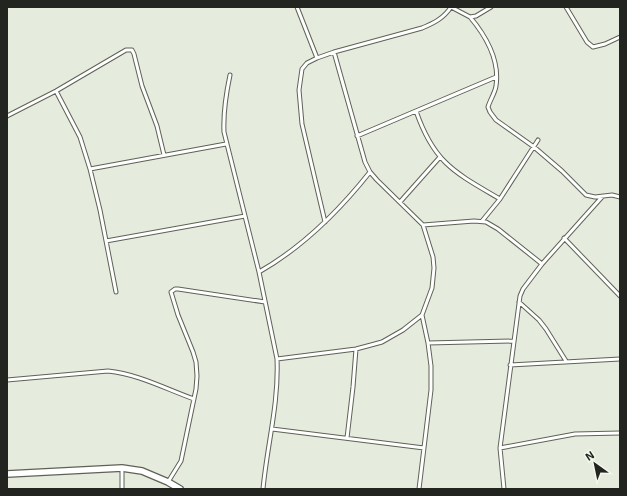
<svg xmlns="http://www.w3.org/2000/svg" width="627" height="496" font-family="'Exo 2',sans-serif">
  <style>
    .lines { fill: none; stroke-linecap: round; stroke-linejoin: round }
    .lane-casing { stroke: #5d6255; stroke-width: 5 }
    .street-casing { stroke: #5d6255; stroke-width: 8 }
    .lane { stroke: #fff; stroke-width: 3 }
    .street { stroke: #fff; stroke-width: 5.5 }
  </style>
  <rect width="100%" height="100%" fill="#e5ebdd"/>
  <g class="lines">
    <defs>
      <path id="lane" d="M297 7 317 58
        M451 7 470 17 476 16 491 7
        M566 7 587 42 593 47 605 44 620 37
        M470 17C486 36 500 60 496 86 495 93 490 100 488 107L490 112 496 120 534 147 562 171 586 195 595 197 612 195 620 197
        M334 52 365 162 370 172 377 180 423 225 433 257 434 268 432 288 422 315 428 343 431 366V390L419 489
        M230 75C226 94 223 112 224 132L259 272 277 359C279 403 267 446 263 489
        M56 91 80 137 90 169 100 210 116 292
        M416 111C434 163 454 172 500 199
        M7 116 56 91 126 50H132L134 54 142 86 157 126 164 155
        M357 136 496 77
        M90 169 226 144
        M400 202 440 157
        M482 221 500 199 538 140
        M325 222 302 124 299 90 302 69 307 63 317 58 334 52 422 28C434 23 444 18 451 7
        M423 225 474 221 486 222 498 229 542 264
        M564 238 620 296
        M106 241 245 216
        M259 272C303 247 339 211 370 172
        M519 302 539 320 546 329 566 361
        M428 343 514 341
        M277 359 356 349 371 345 382 342 403 330 422 315
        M510 365 620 359
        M7 380 108 371C138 374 166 389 194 399
        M272 429 424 448
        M347 438 353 387 356 349
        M500 448 575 434 620 433
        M168 482 181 461 196 389 197 376 196 362 193 352 178 315 171 292 175 289H178L265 302
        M122 489V468
        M504 489 500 448 520 296 523 289 542 264 602 197"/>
      <path id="street" d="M7 474 122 468 142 471 168 482 180 489"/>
    </defs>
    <use href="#lane" class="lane-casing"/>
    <use href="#street" class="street-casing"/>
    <use href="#lane" class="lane"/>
    <use href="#street" class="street"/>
  </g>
  <rect width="627" height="496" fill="none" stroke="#22241f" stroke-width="16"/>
  <g transform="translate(595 464) rotate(327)" stroke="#f3f9ea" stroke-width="3" paint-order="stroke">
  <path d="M0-3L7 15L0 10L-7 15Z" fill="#22241f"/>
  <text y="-6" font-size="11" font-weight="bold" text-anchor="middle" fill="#22241f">N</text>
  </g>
</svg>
